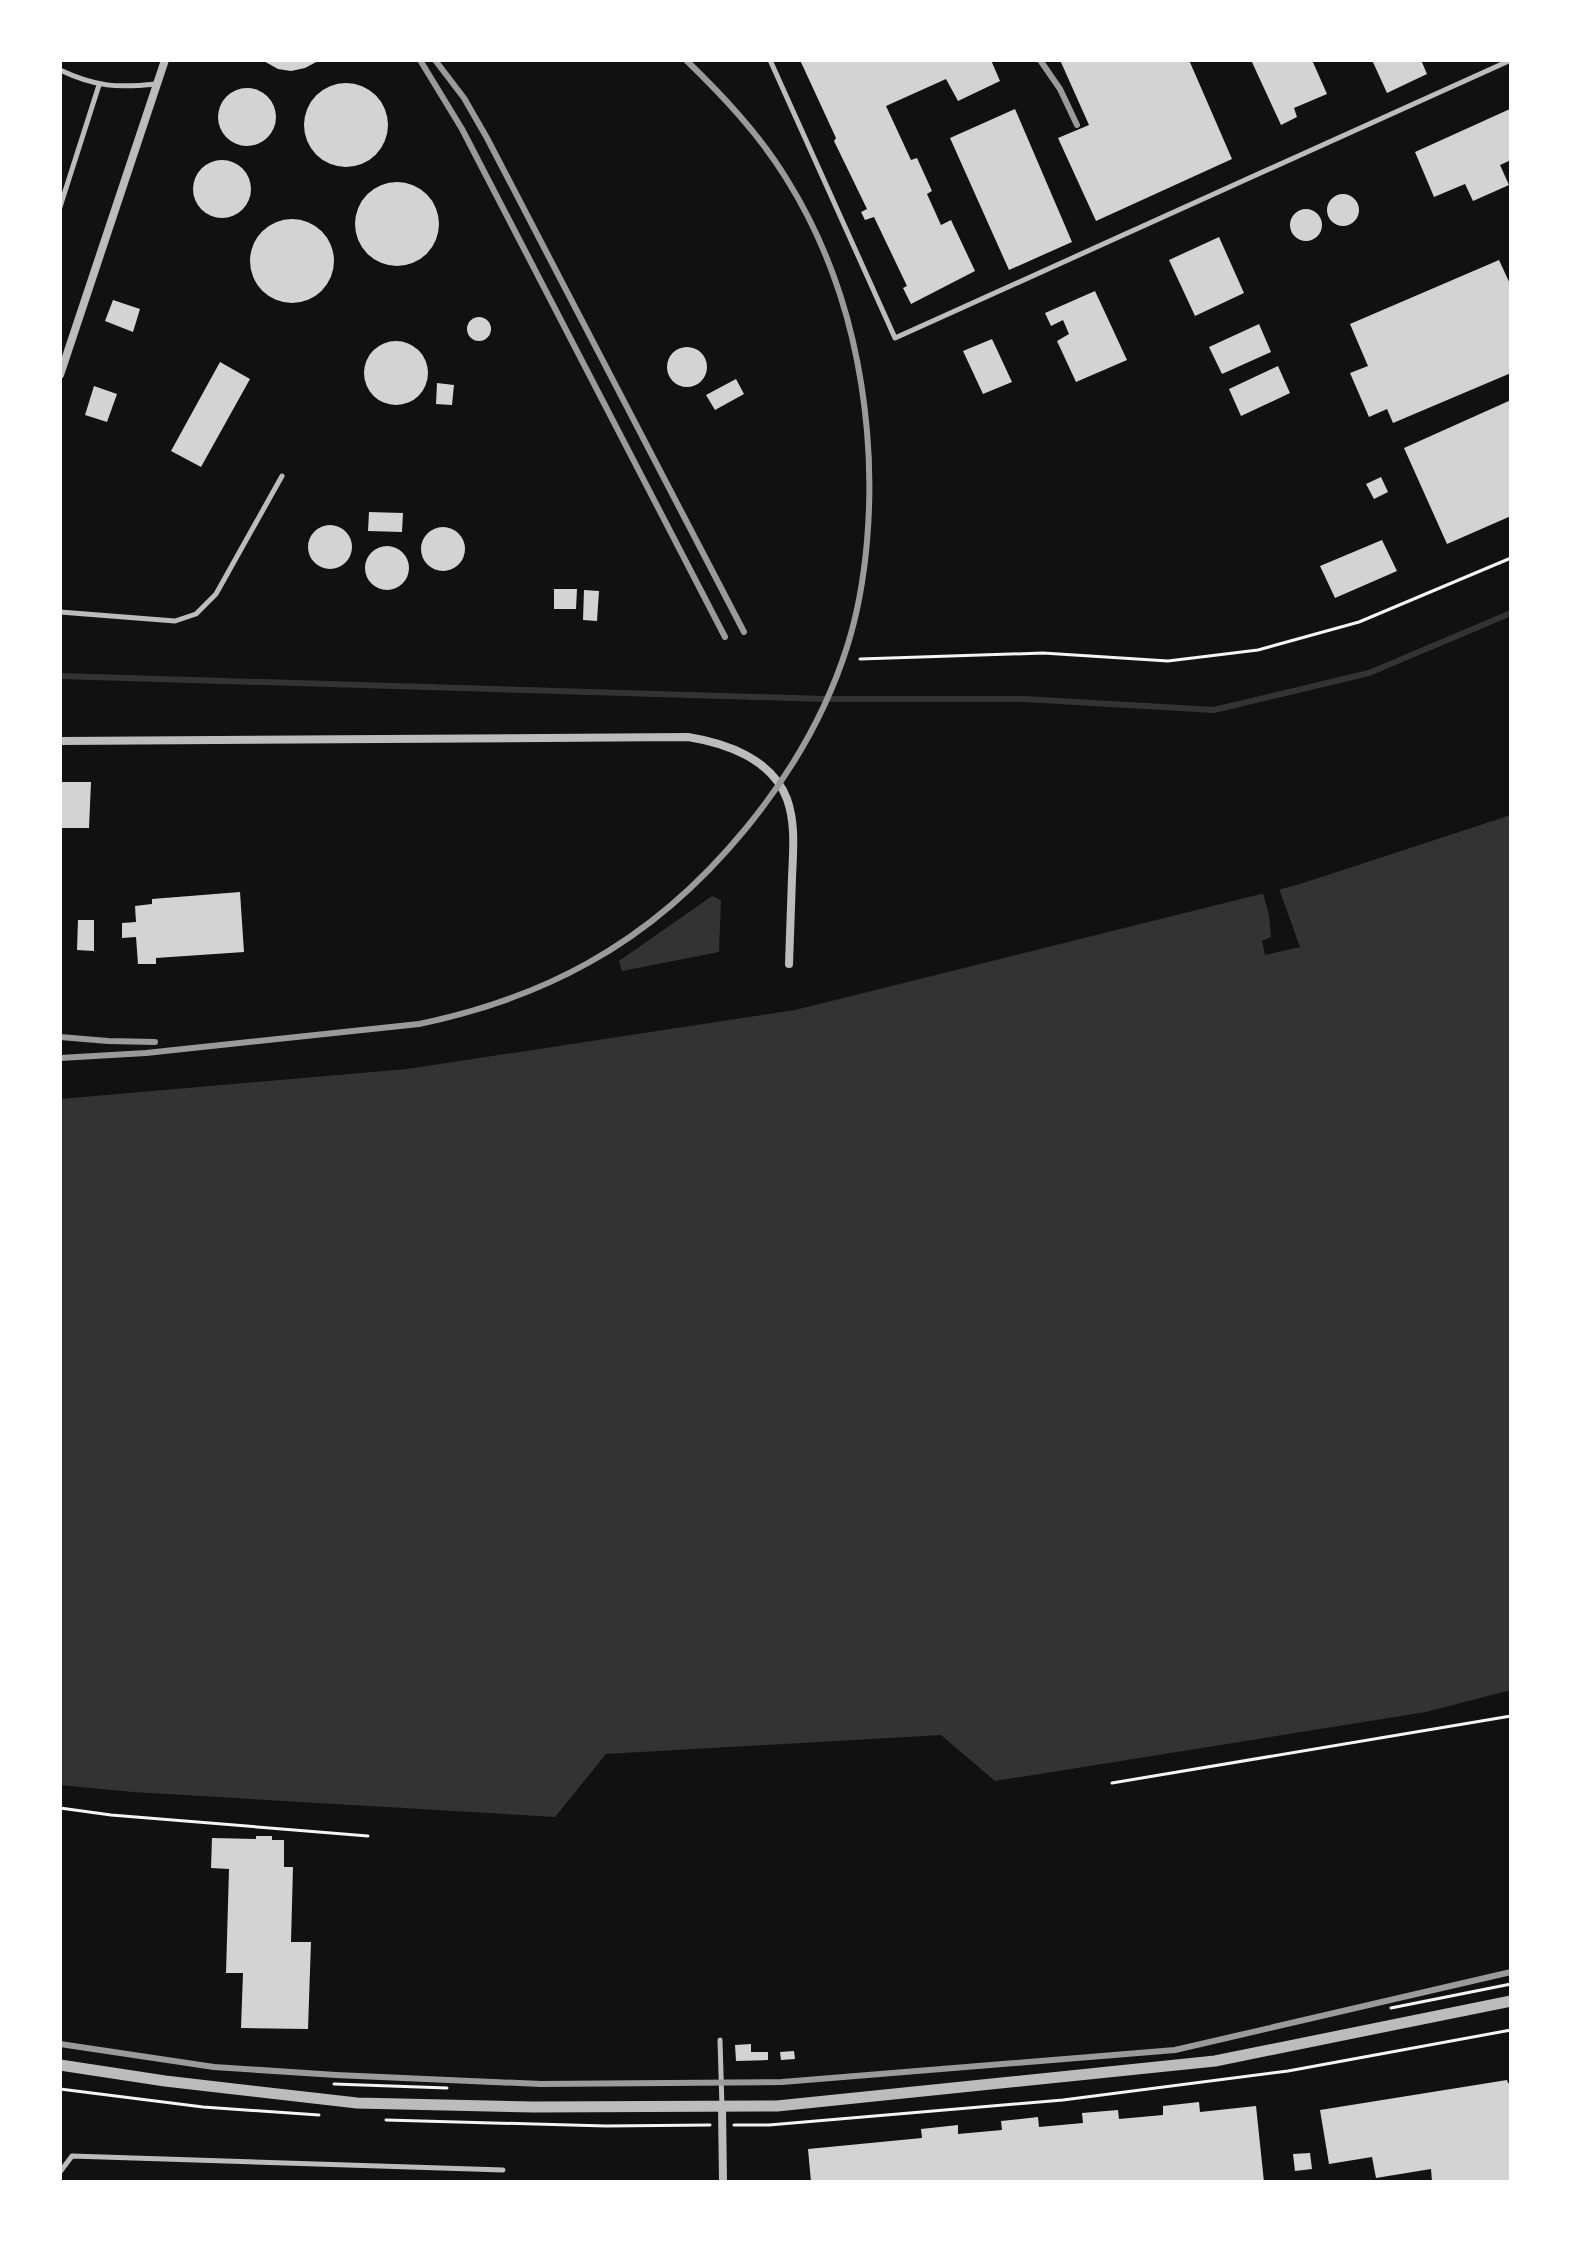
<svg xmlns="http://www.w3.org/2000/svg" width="1571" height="2242" font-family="Signika,sans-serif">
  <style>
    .water { fill: #333 }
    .pier { fill: #111 }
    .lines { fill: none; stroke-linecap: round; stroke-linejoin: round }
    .stream { stroke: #333; stroke-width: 6 }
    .building { fill: #d3d3d3 }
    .path { stroke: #f5f5f5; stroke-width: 3 }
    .service { stroke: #bcbcbc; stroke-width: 5 }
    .minor { stroke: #bcbcbc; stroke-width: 8 }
    .tertiary { stroke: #bcbcbc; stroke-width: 11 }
    .rail { stroke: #9a9a9a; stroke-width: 6 }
  </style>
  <rect width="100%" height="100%" fill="#111"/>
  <path class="water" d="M1511 815V1690L1426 1712 995 1781 941 1735 606 1754 555 1817 133 1792 60 1785V1099L407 1069 795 1010 1297 885Z
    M712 896 721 900 719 952 622 971 619 961Z"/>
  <path class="pier" d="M1278 886 1300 947 1265 955 1262 941 1271 937 1269 915 1262 890Z"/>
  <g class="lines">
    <path class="stream" d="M60 676 825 699H1024L1214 710 1369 673 1511 613"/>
  </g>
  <path class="building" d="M262 60H320L305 68 291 71 278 69Z
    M800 60H991L1000 81 958 101 946 79 886 106 911 160 917 158 932 191 927 194 941 225 951 220 975 271 911 304 903 288 907 286 874 217 865 220 861 212 867 209 834 141 836 138Z
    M1060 60H1189L1232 159 1096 221 1058 138 1089 125Z
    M1251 60H1312L1327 94 1294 108 1297 117 1281 125Z
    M1372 60H1421L1427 74 1387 93Z
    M304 125a42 42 0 1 1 84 0a42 42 0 1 1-84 0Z
    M218 117a29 29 0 1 1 58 0a29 29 0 1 1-58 0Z
    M1015 109 1072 242 1009 270 950 138Z
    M1510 109 1511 160 1500 165 1509 185 1473 201 1465 184 1434 197 1415 152Z
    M193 189a29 29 0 1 1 58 0a29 29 0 1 1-58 0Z
    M355 224a42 42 0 1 1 84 0a42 42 0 1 1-84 0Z
    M1327 210a16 16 0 1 1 32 0a16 16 0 1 1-32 0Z
    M1290 225a16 16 0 1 1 32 0a16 16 0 1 1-32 0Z
    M250 261a42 42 0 1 1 84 0a42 42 0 1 1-84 0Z
    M1219 237 1244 293 1195 316 1169 260Z
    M1499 260 1511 286V373L1393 423 1387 409 1369 417 1350 373 1368 366 1350 324Z
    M1095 291 1127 360 1076 382 1057 341 1069 334 1063 320 1051 326 1045 313Z
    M113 300 140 309 133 332 105 321Z
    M467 329a12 12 0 1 1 24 0a12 12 0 1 1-24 0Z
    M1259 324 1271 352 1222 374 1209 347Z
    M992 339 1012 382 983 394 963 351Z
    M364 373a32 32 0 1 1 64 0a32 32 0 1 1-64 0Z
    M667 367a20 20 0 1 1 40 0a20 20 0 1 1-40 0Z
    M220 362 250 379 201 467 171 451Z
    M1278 366 1290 393 1241 416 1229 389Z
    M736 379 744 394 715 410 706 395Z
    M437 383 454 385 452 405 436 404Z
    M94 386 117 394 107 422 85 415Z
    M1511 400V516L1447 544 1404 448Z
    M1381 477 1388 492 1374 499 1366 484Z
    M369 512 403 513 402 532 368 531Z
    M308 547a22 22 0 1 1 44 0a22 22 0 1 1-44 0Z
    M421 549a22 22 0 1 1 44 0a22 22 0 1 1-44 0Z
    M1382 540 1397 571 1335 598 1320 566Z
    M365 568a22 22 0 1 1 44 0a22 22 0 1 1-44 0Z
    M554 589H577L576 609H554Z
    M584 590 599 591 597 621 583 620Z
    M60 782H91L89 828H60Z
    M240 892 244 952 156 958V964H138L136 937 122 938V923L136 922 135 906 152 904V899Z
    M78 920H94V951L77 950Z
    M256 1836H272V1840H284V1867H293L291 1942H311L308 2029 241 2028 243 1973H226L229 1869 211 1868 212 1838 256 1839Z
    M751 2044V2052H768V2060L736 2061 735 2045Z
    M794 2051 795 2059 781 2060 780 2052Z
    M1507 2080 1508 2083H1511V2135H1509L1511 2182H1432L1431 2169 1376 2178 1372 2157 1329 2164 1320 2110Z
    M1199 2102 1200 2112 1256 2106 1264 2182H811L808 2149 922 2138 921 2129 958 2125V2134L1002 2130 1001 2121 1038 2117 1039 2127 1083 2123 1082 2113 1118 2110 1119 2119 1163 2115V2106Z
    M1310 2153 1312 2169 1295 2171 1293 2154Z"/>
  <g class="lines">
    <path class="path" d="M860 659 1043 653 1168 661 1258 650 1359 622 1511 558
      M1112 1783 1511 1716
      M60 1808 111 1815 368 1836
      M1391 2008 1511 1984
      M334 2084 447 2088
      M60 2089 203 2107 319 2115
      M386 2120 606 2126 710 2125
      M734 2125H769L1063 2100 1288 2071 1511 2030"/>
    <path class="service" d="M770 60 895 338 1511 60
      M60 70C96 87 117 88 156 84
      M60 207 99 85
      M60 612 175 621 196 614 216 594 282 476
      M720 2040 722 2107
      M60 2172 72 2156 503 2170"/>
    <path class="minor" d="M60 375 165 60
      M60 741 688 737C726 743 772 759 787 799 796 824 793 852 792 878 791 907 790 935 789 964
      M722 2107 723 2182"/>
    <path class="tertiary" d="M60 2065 165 2081 357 2103 534 2107 777 2106 1215 2061 1511 2001"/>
    <path class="rail" d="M420 60 462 129 725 637
      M435 60 464 98 487 138 744 632
      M1040 60 1060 89 1077 125
      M60 1037 108 1041 155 1042
      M60 1058 146 1053 419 1024C477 1012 536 992 588 963 704 899 807 773 847 647 868 581 873 499 867 431 859 340 835 256 786 178 759 134 723 96 686 60
      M60 2044 214 2067 336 2075 541 2084 782 2082 1175 2050 1511 1972"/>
  </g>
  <rect width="1571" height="2242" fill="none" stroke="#ffffff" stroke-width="124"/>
</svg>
